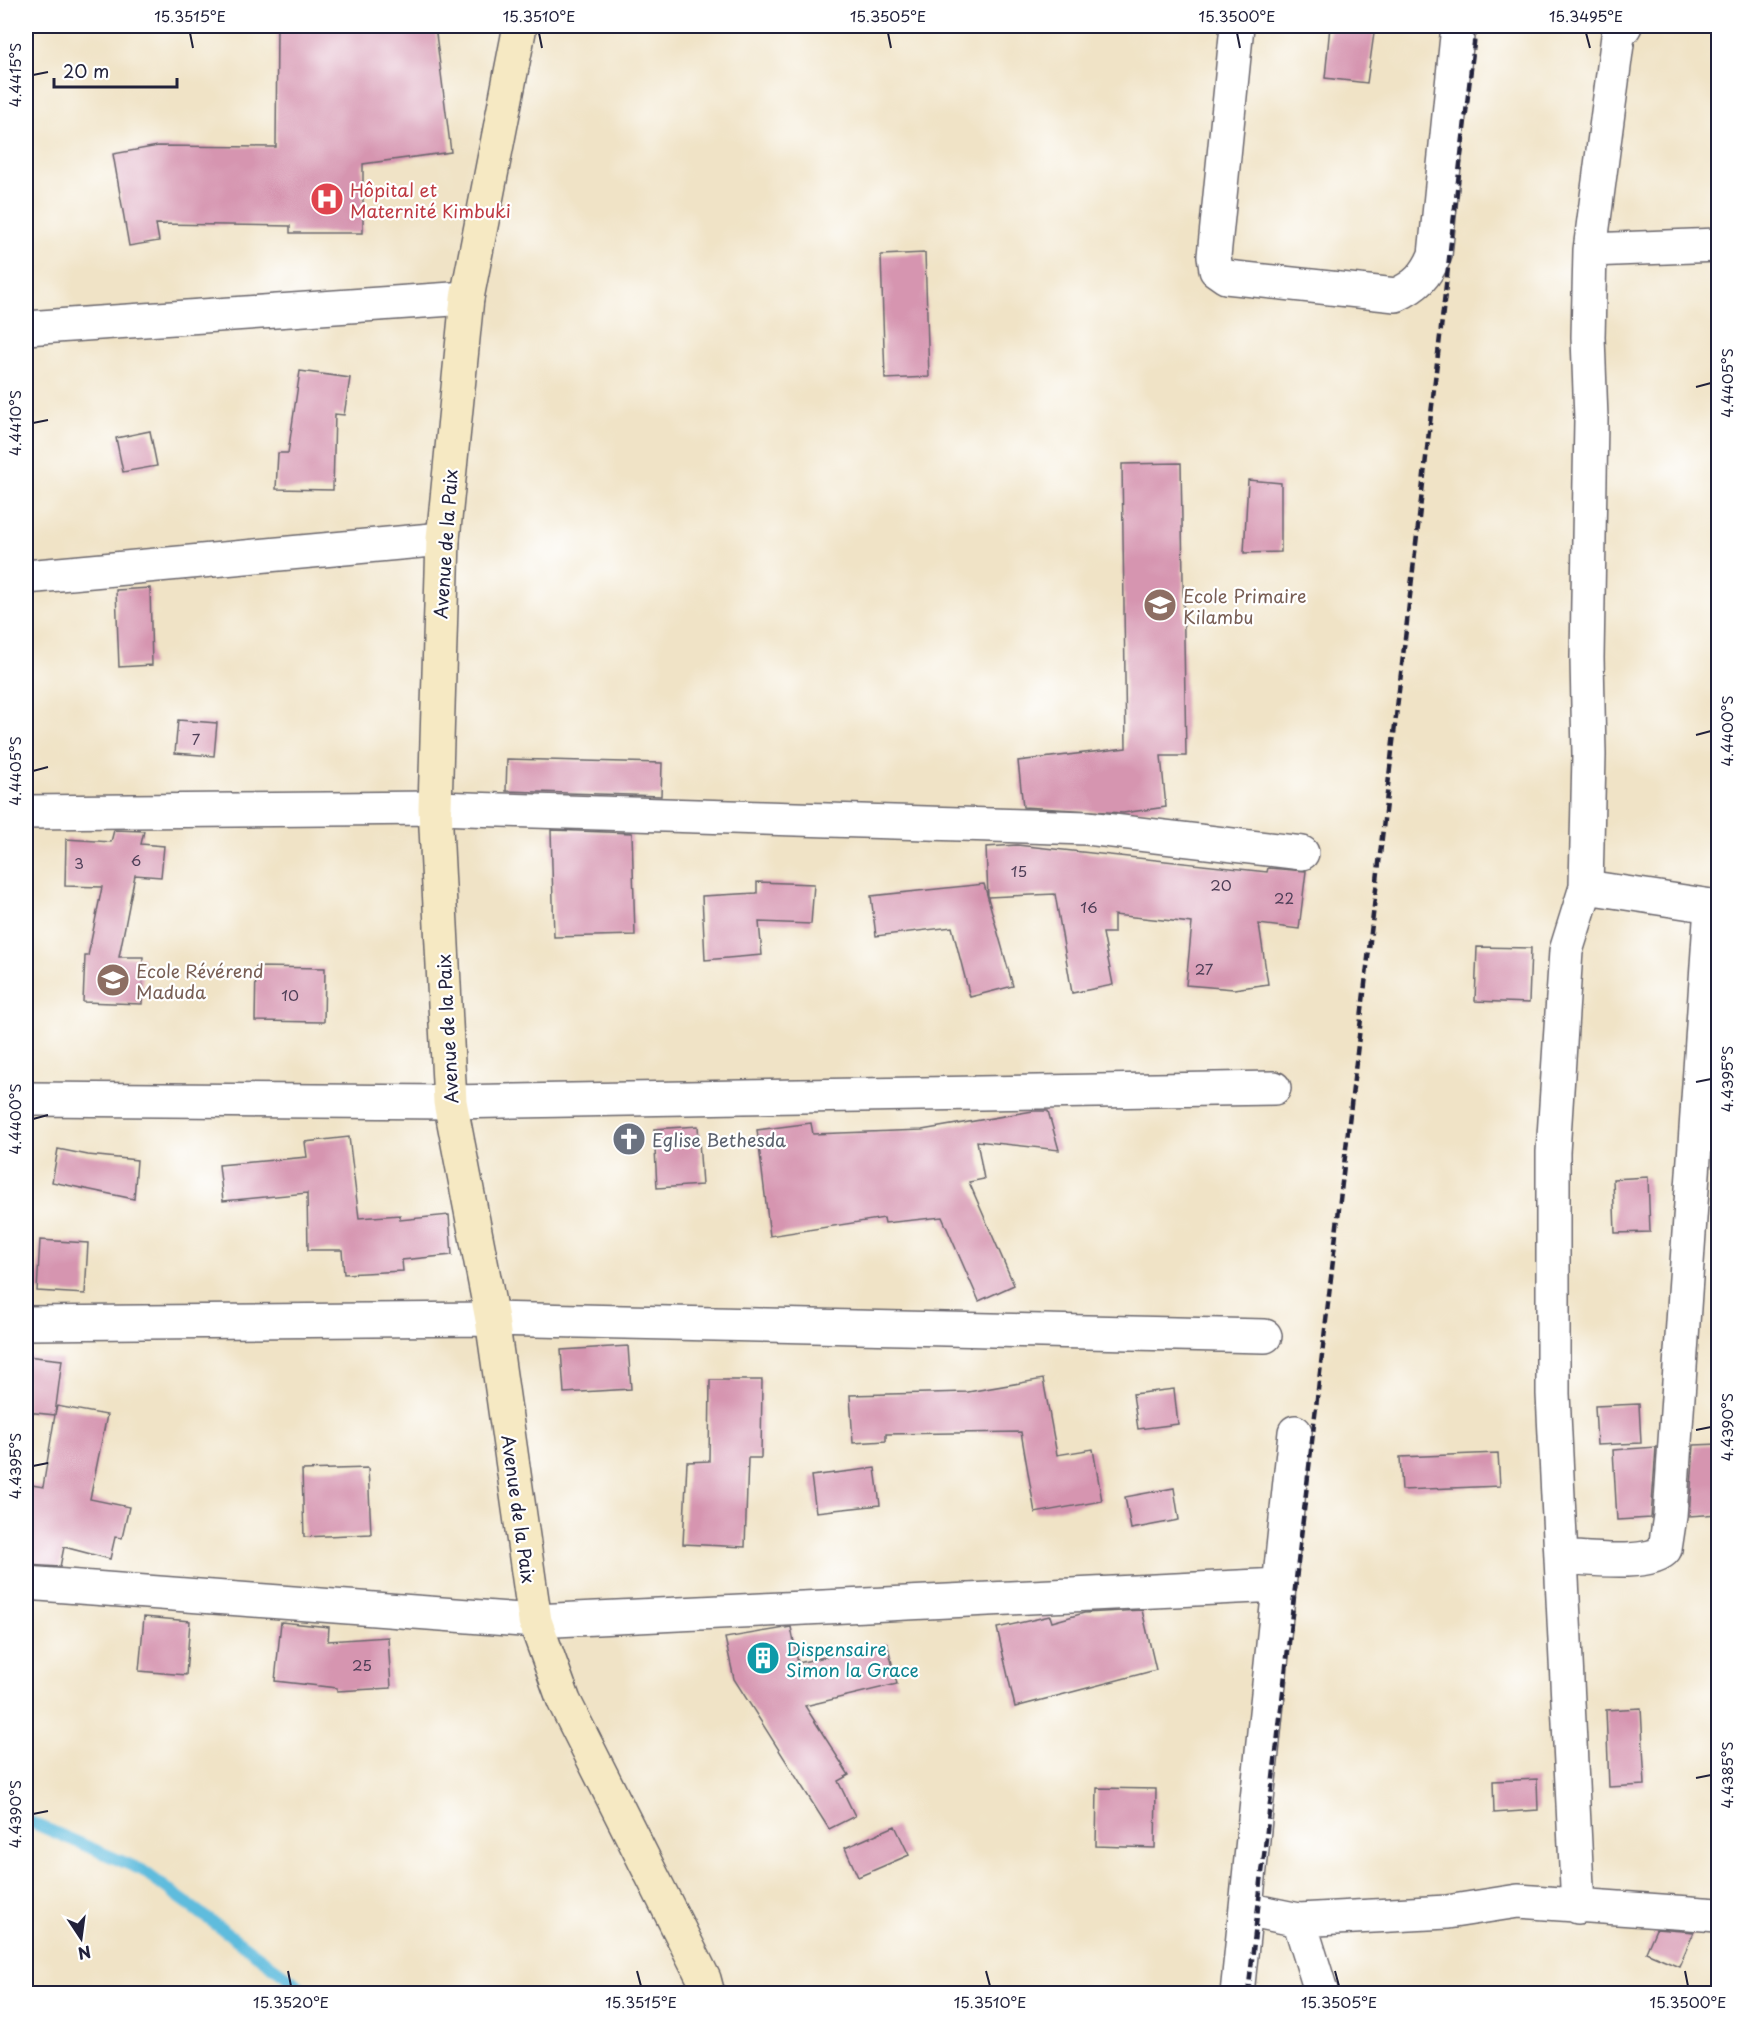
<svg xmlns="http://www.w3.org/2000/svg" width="1744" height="2019" font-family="'Playpen Sans',sans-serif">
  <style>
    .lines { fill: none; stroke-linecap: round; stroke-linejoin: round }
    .stream { stroke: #5fbcdd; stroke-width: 12 }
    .building { fill: #d695b0 }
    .street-casing { stroke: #6a666c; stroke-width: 36 }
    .secondary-casing { stroke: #6a666c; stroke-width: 36 }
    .street { stroke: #fff; stroke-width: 33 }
    .secondary { stroke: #f6e9c3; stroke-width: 33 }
    .rail { stroke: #22223b; stroke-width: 4.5; stroke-dasharray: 9 4.5; stroke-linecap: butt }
    .ticks { fill: none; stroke: #22223b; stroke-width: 2 }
    .labels { text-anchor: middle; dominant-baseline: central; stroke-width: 4.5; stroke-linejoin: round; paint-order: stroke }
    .number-label { font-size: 15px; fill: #4f3f58 }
    .health-label { font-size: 18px; fill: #be3a42; stroke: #fff; text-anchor: start }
    .street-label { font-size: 18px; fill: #22223b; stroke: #fff }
    .education-label { font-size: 18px; fill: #785e54; stroke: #fff; text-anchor: start }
    .worship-label { font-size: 18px; fill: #5b616d; stroke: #fff; text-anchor: start }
    .culture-label { font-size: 18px; fill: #0d838f; stroke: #fff; text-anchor: start }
    .neatline { fill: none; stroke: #22223b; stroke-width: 2 }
    .ticks-label { font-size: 15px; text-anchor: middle; fill: #22223b }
  </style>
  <rect width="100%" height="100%" fill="#fff"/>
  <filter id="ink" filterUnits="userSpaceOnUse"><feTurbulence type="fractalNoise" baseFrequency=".0167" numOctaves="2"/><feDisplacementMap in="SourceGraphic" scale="12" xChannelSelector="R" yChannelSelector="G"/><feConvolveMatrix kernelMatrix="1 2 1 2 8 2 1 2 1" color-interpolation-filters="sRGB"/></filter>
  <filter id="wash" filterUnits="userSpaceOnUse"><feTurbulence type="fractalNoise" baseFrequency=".008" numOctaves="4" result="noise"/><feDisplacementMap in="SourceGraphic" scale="24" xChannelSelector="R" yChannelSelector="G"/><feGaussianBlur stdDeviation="1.35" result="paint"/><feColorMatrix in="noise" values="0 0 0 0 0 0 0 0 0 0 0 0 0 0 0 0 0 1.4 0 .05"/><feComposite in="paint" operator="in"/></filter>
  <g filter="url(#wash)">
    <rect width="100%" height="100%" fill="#f0e3c6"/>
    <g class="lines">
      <path class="stream" d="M26 1820 142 1870 310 1994"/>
    </g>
    <g id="blocks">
      <path class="building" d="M277 26H435L451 152 363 164V233H290V226L156 224 159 241 129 246 113 154 158 146 276 147Z
        M1330 26H1375L1367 83 1325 78Z
        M925 253 929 377 885 379 881 255Z
        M300 371 350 378 344 415 335 414 333 490 276 489 278 453H288Z
        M150 431 157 466 123 472 116 438Z
        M1181 463 1186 756H1161L1166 807 1123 813 1023 807 1018 761 1126 748 1122 464Z
        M1248 480 1281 483V552L1244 553Z
        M150 588 152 665 119 667 116 590Z
        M178 720 217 723 214 756 175 753Z
        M507 759 662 763 661 796 506 791Z
        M114 830 144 831 141 844 164 846 161 877 135 875 119 957H143L142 1004 83 1002 85 956H88L102 887 65 886 66 839 111 842Z
        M551 830 632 833 635 935 554 937Z
        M1017 845 1267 872 1268 868 1306 871 1299 929 1259 924 1268 984 1234 989 1186 985 1192 923 1114 915V933H1103L1113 985 1072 993 1055 894 988 897 986 847Z
        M757 882 814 884 811 924 759 922 762 955 705 960 702 896 757 893Z
        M984 884 1013 986 970 997 952 927 876 936 871 896Z
        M1477 947 1531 948 1529 1003 1475 1001Z
        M256 967 325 968 324 1022 255 1021Z
        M1033 1111H1048L1059 1150 977 1141 984 1179 969 1182 1014 1285 979 1301 942 1217 885 1223 884 1218 770 1236 757 1130 811 1123 813 1134 922 1130Z
        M698 1126 702 1185 657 1188 654 1129Z
        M349 1137 359 1218 400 1215V1220L449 1215 452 1255 402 1260 403 1271 344 1274 342 1250H308L307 1193 223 1201 219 1165 307 1157 305 1142Z
        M58 1149 88 1155 137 1160 134 1199 52 1182Z
        M1648 1177 1650 1232 1615 1233 1613 1179Z
        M40 1240 88 1243 85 1294 37 1291Z
        M628 1346 631 1389 564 1393 561 1350Z
        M26 1356 62 1360 55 1414 57 1406 107 1415 90 1499 129 1507 122 1538 115 1537 110 1559 64 1547 60 1567 26 1565V1484L43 1487 55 1415 26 1412Z
        M1043 1379 1057 1455 1093 1449 1102 1501 1035 1513 1021 1432 886 1434V1441L853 1443 850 1395 968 1392Z
        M710 1380H762L761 1458H748L745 1547 683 1544 687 1462 709 1461Z
        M1174 1389 1178 1424 1138 1429 1133 1394Z
        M1639 1404 1641 1443 1597 1445 1595 1406Z
        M1719 1444V1514L1689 1516 1694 1445Z
        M1656 1447 1651 1518 1617 1520 1613 1450Z
        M1498 1453 1500 1486 1402 1490 1400 1457Z
        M368 1468 371 1534 304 1537 302 1470Z
        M875 1468 880 1505 816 1512 811 1476Z
        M1174 1488 1179 1520 1131 1529 1125 1497Z
        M1142 1610 1156 1670 1015 1707 997 1628 1050 1616 1052 1622 1084 1613Z
        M144 1617 190 1621 186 1675 139 1671Z
        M281 1622 329 1627 328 1641 388 1637 391 1688 337 1691V1688L275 1681Z
        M791 1627 798 1663 887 1643 897 1684 805 1706 849 1775 838 1781 855 1816 829 1829 734 1679 725 1638Z
        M1641 1708 1645 1785 1609 1787 1606 1710Z
        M1537 1779 1538 1810 1494 1813 1493 1781Z
        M1097 1788 1156 1789 1155 1848 1096 1846Z
        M895 1826 909 1855 858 1877 845 1848Z
        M1656 1929 1694 1932 1679 1966 1646 1952Z"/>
    </g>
  </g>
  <g filter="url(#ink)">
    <use href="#blocks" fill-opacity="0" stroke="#6a666c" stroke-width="1.5"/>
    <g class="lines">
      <defs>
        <path id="street" d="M1237 26 1214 256 1216 270 1226 277 1396 295C1416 286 1426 276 1435 255L1458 26
          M1590 250 1718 245
          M26 328 467 298
          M26 577 443 539
          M26 812 435 808 1087 828 1302 853
          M1586 887 1718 907
          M26 1099 450 1102 1274 1088
          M26 1323 492 1319 1265 1336
          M1562 1557C1583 1558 1652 1567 1665 1549L1670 1516 1711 906
          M26 1583 535 1621 1280 1585
          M1578 1907 1553 1394V1152L1566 951 1586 887 1589 755 1587 658 1591 419 1588 337 1590 250 1618 36 1625 26
          M1246 1909 1299 1920 1322 1994
          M1299 1920 1447 1912 1518 1901 1718 1915
          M1237 1994 1295 1432"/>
        <path id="secondary" d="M520 26 467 298 443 539 435 808 450 1102 492 1319 535 1621 564 1701 704 1979 708 1994"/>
      </defs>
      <use href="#street" class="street-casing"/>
      <use href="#secondary" class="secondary-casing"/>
      <use href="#street" class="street"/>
      <use href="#secondary" class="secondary"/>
      <path class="rail" d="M1248 1994 1476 26"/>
    </g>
  </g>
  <path class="ticks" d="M190 33 193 48M539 33 542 48M888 33 891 48M1237 33 1240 48M1586 33 1590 48M33 75 48 72M1696 387 1711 383M33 423 48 420M1696 735 1711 731M33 771 48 767M1696 1082 1711 1079M33 1119 48 1115M1696 1430 1711 1427M33 1466 48 1463M1696 1778 1711 1775M33 1814 48 1811M288 1971 291 1986M637 1971 641 1986M986 1971 990 1986M1335 1971 1339 1986M1685 1971 1688 1986"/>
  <defs>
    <symbol id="hospital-disc" viewBox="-11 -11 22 22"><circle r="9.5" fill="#e0444e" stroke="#fff"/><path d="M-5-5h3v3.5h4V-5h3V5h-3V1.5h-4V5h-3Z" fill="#fff"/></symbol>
    <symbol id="school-disc" viewBox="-11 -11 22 22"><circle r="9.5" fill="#8d6e63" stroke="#fff"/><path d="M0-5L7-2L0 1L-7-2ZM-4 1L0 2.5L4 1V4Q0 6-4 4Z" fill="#fff"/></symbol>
    <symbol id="church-disc" viewBox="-11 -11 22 22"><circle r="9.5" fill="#6b7280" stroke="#fff"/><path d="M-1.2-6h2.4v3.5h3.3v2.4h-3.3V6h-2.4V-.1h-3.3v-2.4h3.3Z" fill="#fff"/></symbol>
    <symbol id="building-disc" viewBox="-11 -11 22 22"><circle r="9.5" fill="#0f9aa8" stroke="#fff"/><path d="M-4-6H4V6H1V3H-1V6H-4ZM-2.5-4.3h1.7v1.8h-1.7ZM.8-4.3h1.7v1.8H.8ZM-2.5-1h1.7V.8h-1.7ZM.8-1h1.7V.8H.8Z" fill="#fff"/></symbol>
  </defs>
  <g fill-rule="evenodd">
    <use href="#hospital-disc" x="308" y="180" width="38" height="38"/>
    <use href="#school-disc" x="1141" y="586" width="38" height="38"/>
    <use href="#school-disc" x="94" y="961" width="38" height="38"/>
    <use href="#church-disc" x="610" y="1120" width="38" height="38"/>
    <use href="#building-disc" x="744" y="1639" width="38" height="38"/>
  </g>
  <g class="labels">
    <g class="number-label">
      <text x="196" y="738">7</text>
      <text x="136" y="859">6</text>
      <text x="79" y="862">3</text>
      <text x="1019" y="870">15</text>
      <text x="1221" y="884">20</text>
      <text x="1284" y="897">22</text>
      <text x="1089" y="906">16</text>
      <text x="1204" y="968">27</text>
      <text x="290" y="994">10</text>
      <text x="362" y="1664">25</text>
    </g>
    <g class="health-label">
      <text x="350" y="189">Hôpital et<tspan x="350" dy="21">Maternité Kimbuki</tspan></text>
    </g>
    <g class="street-label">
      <text transform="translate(445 544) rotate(-86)">Avenue de la Paix</text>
      <text transform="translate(447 1029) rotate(-93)">Avenue de la Paix</text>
      <text transform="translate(519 1509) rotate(82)">Avenue de la Paix</text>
    </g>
    <g class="education-label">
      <text x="1183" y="595">Ecole Primaire<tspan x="1183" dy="21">Kilambu</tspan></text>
      <text x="136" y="970">Ecole Révérend<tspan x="136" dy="21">Maduda</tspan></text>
    </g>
    <g class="worship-label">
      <text x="652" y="1139">Eglise Bethesda</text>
    </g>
    <g class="culture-label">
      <text x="786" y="1648">Dispensaire<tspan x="786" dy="21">Simon la Grace</tspan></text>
    </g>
  </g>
  <rect width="1744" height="2019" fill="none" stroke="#fff" stroke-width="66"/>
  <g transform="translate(81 1938) rotate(167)" stroke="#ffffff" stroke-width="4.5" paint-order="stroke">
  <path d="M0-4.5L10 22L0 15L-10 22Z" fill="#22223b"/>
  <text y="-9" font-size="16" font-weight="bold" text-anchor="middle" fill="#22223b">N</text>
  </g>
  <path d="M54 78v9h123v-9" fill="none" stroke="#22223b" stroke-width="3"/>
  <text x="63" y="78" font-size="18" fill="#22223b" stroke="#ffffff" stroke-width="4.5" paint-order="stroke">20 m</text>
  <rect x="33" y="33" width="1678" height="1953" class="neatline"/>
  <g class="ticks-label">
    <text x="190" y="22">15.3515°E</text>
    <text x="539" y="22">15.3510°E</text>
    <text x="888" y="22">15.3505°E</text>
    <text x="1237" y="22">15.3500°E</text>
    <text x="1586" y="22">15.3495°E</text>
    <text transform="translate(16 75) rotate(-90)" y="5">4.4415°S</text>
    <text transform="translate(1728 383) rotate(-90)" y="5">4.4405°S</text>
    <text transform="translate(16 423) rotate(-90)" y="5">4.4410°S</text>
    <text transform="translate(1728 731) rotate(-90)" y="5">4.4400°S</text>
    <text transform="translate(16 771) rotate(-90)" y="5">4.4405°S</text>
    <text transform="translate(1728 1079) rotate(-90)" y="5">4.4395°S</text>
    <text transform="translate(16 1119) rotate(-90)" y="5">4.4400°S</text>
    <text transform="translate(1728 1427) rotate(-90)" y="5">4.4390°S</text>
    <text transform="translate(16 1466) rotate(-90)" y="5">4.4395°S</text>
    <text transform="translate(1728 1775) rotate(-90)" y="5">4.4385°S</text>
    <text transform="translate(16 1814) rotate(-90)" y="5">4.4390°S</text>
    <text x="291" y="2008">15.3520°E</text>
    <text x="641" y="2008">15.3515°E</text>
    <text x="990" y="2008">15.3510°E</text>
    <text x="1339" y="2008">15.3505°E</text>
    <text x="1688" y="2008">15.3500°E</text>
  </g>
</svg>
